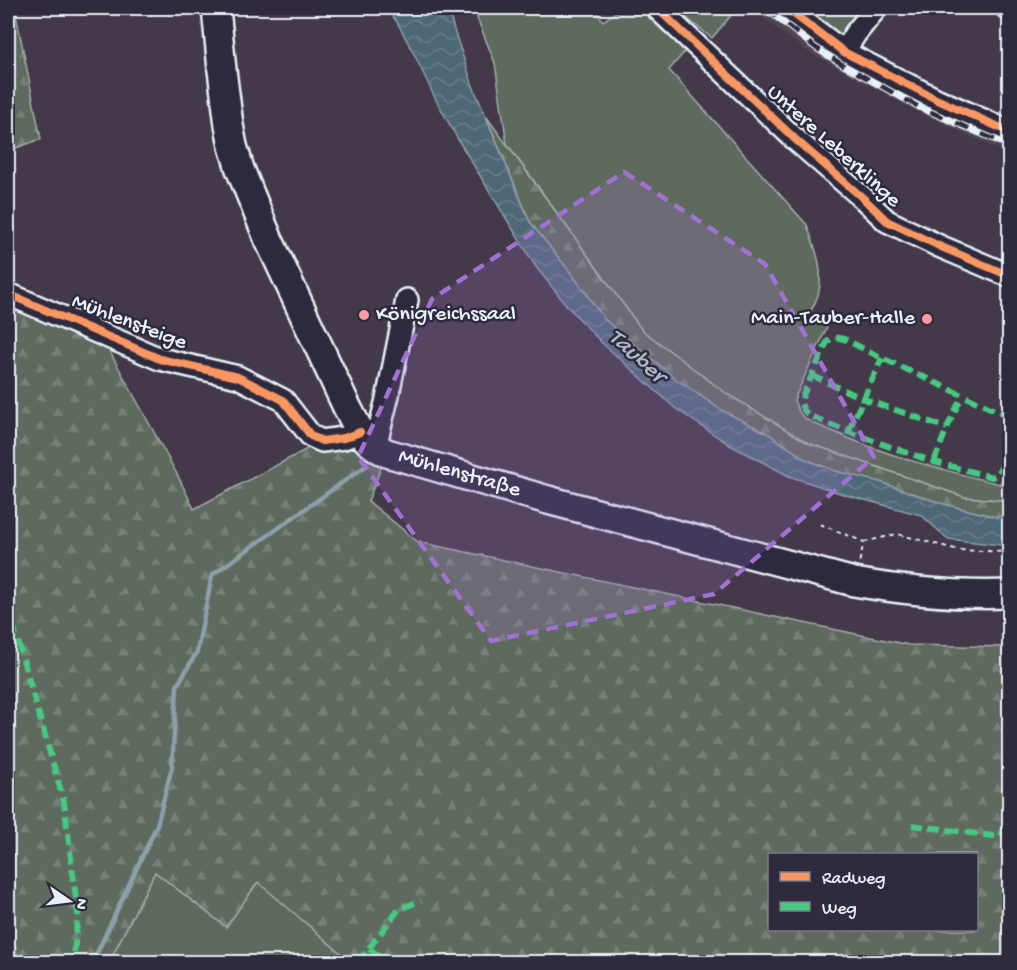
<svg xmlns="http://www.w3.org/2000/svg" width="1017" height="970" font-family="'Gochi Hand',sans-serif">
  <style>
    .built { fill: #524450 }
    .green { fill: #5f6a5f; stroke: #a4aeac; stroke-width: 1.5 }
    .forest { fill: url(#forest-firs); stroke: #a4aeac; stroke-width: 1.5; fill-rule: evenodd }
    .water { fill: url(#water-waves); stroke: #8d9fab; stroke-width: 1.5 }
    .lines { fill: none; stroke-linecap: round; stroke-linejoin: round }
    .stream { stroke: #8d9fab; stroke-width: 4.5 }
    .minor-casing { stroke: #e8f1f8; stroke-width: 26 }
    .major-casing { stroke: #e8f1f8; stroke-width: 32 }
    .path { stroke: #e8f1f8; stroke-width: 2; stroke-dasharray: 4.5 4.5; stroke-linecap: butt }
    .minor { stroke: #2f2a3d; stroke-width: 21 }
    .major { stroke: #2f2a3d; stroke-width: 27 }
    .rail-casing { stroke: #e8f1f8; stroke-width: 7 }
    .rail { stroke: #2f2a3d; stroke-width: 4.5; stroke-dasharray: 14; stroke-linecap: butt }
    .quiet { stroke: #46c982; stroke-width: 6; stroke-dasharray: 12 6; stroke-linecap: butt }
    .cycleway-casing { stroke: #2f2a3d; stroke-width: 11 }
    .cycleway { stroke: #f99763; stroke-width: 8 }
    .marked { fill: #a171d3; fill-opacity: 0.2; stroke: #a171d3; stroke-width: 4.5; stroke-dasharray: 12 8; stroke-linejoin: round }
    .poi-dot { fill: #ff9aa2; stroke: #2f2a3d; stroke-width: 2 }
    .labels { text-anchor: middle; dominant-baseline: central; stroke-width: 5; stroke-linejoin: round; paint-order: stroke }
    .street-label { font-size: 22px; fill: #e8f1f8; stroke: #2f2a3d }
    .poi-label { font-size: 22px; fill: #e8f1f8; stroke: #2f2a3d; text-anchor: start }
    .water-label { font-size: 24px; font-style: italic; fill: #abbac5; stroke: #2f2a3d }
  </style>
  <defs>
    <pattern id="forest-firs" width="22" height="20" patternUnits="userSpaceOnUse" patternTransform="scale(1.5)"><rect width="22" height="20" fill="#5f6a5f"/><path d="M5 1l3.5 6h-7zM16 11l3.5 6h-7z" fill="#768077"/></pattern>
    <pattern id="water-waves" width="16" height="10" patternUnits="userSpaceOnUse" patternTransform="scale(1.5)"><rect width="16" height="10" fill="#506878"/><path d="M0 5q4-4 8 0t8 0" fill="none" stroke="#697e8c"/></pattern>
  </defs>
  <rect width="100%" height="100%" fill="#443948"/>
  <filter id="ink" filterUnits="userSpaceOnUse"><feTurbulence type="fractalNoise" baseFrequency=".0167" numOctaves="2"/><feDisplacementMap in="SourceGraphic" scale="12" xChannelSelector="R" yChannelSelector="G"/><feConvolveMatrix kernelMatrix="1 2 1 2 8 2 1 2 1" color-interpolation-filters="sRGB"/></filter>
  <g filter="url(#ink)">
    <path class="built" d="M751 8H774L791 21 1009 138V152L994 147 927 116 809 52 782 33Z"/>
    <path class="green" d="M473 8H594L603 21 622 8H657L693 42 669 70 807 225C815 247 825 271 818 295 816 301 813 307 810 313L825 320 827 327 794 400C796 406 798 412 803 417 810 423 823 427 832 431 886 456 943 470 1000 484L1009 463V501L964 497 808 443 727 394 642 330 507 144 495 63Z
      M674 8H727L733 13 712 38Z
      M787 8H876L844 52Z
      M155 872 226 927 258 881 351 962H109Z"/>
    <path class="forest" d="M15 10 41 139 8 151V13Z
      M486 116 642 330 727 394 808 443 964 497 1009 501V517H996L940 503 880 482 835 471 805 459 767 433 721 410 676 379 605 320 574 277 530 222Z
      M8 303 104 341 178 476 194 509 322 441 344 438 387 453 368 501 418 542 909 645 1009 647V962H351L258 882 226 927 155 872 109 962H19L8 917ZM770 854H976V930H770Z"/>
    <path class="water" d="M386 8H448L454 30 473 86 530 222 574 277 605 320 676 379 721 410 767 433 805 459 835 471 880 482 940 503 996 517H1009V546L948 539 921 515 846 495 789 476 730 445 676 409 602 343 568 307 536 267 460 143 436 100 416 58 397 22Z"/>
    <g class="lines">
      <path class="stream" d="M95 962 96 955 157 825 172 767 177 686 197 652 212 575 367 465"/>
      <defs>
        <path id="minor" d="M657 8 796 140 864 199 887 221 939 246 1010 276
          M786 8 844 52 938 100 1010 132
          M1007 8 1010 9
          M844 52 855 34 876 8
          M8 294 160 359 238 377 283 400 311 436 322 441 344 438 360 432
          M375 447 388 395 407 300"/>
        <g id="major">
          <path id="s1" d="M216 8 222 70 229 125 233 146 240 169 268 238 346 405C357 427 363 442 387 453L548 500 854 582C905 591 957 596 1010 594"/>
        </g>
      </defs>
      <use href="#minor" class="minor-casing"/>
      <use href="#major" class="major-casing"/>
      <path class="path" d="M820 524 864 542 859 563
        M864 542 897 534 959 550 1010 552"/>
      <use href="#minor" class="minor"/>
      <use href="#major" class="major"/>
      <defs>
        <path id="rail" d="M765 8 816 48 845 66 919 107 1010 146"/>
      </defs>
      <use href="#rail" class="rail-casing"/>
      <use href="#rail" class="rail"/>
      <path class="quiet" d="M811 375 864 399 947 428
        M1010 417 882 358 844 339 834 337 827 342 803 395 801 403 803 409 808 415 848 432 934 462 992 477 998 474 1010 449
        M848 432 882 358
        M934 462 947 428 962 396
        M8 607 64 802 78 914 73 962
        M912 825 1000 837 1010 818
        M369 949 389 962
        M358 962 400 908 421 901"/>
      <defs>
        <path id="cycleway" d="M657 8 796 140 864 199 887 221 939 246 1010 276
          M786 8 844 52 938 100 1010 132
          M8 294 160 359 238 377 283 400 311 436 322 441 344 438 360 432"/>
      </defs>
      <use href="#cycleway" class="cycleway-casing"/>
      <use href="#cycleway" class="cycleway"/>
    </g>
  </g>
  <path class="marked" d="M624 172 765 264 874 457 714 594 491 641 358 457 432 299Z"/>
  <g class="poi-dot">
    <circle cx="364" cy="315" r="6"/>
    <circle cx="927" cy="319" r="6"/>
  </g>
  <g class="labels">
    <g class="street-label">
      <text transform="translate(833 147) rotate(42)">Untere Leberklinge</text>
      <text transform="translate(129 323) rotate(21)">Mühlensteige</text>
      <text stroke="none"><textPath href="#s1" startOffset="562">Mühlenstraße</textPath></text>
    </g>
    <g class="poi-label">
      <text x="376" y="315">Königreichssaal</text>
      <text x="915" y="319" text-anchor="end">Main-Tauber-Halle</text>
    </g>
    <g class="water-label">
      <text transform="translate(636 357) rotate(42)">Tauber</text>
    </g>
  </g>
  <rect width="1017" height="970" fill="none" stroke="#2f2a3d" stroke-width="30"/>
  <rect x="15" y="15" width="987" height="940" fill="none" stroke="#e8f1f8" stroke-width="2" filter="url(#ink)"/>
  <rect x="768" y="853" width="210" height="78" fill="#2f2a3d" stroke="#797a88" stroke-width="1.5"/>
  <rect x="780" y="872" width="30" height="9" fill="#f99763" stroke="#797a88" stroke-width="1.5"/>
  <text x="822" y="883" font-size="18" fill="#e8f1f8">Radweg</text>
  <rect x="780" y="902" width="30" height="9" fill="#46c982" stroke="#797a88" stroke-width="1.5"/>
  <text x="822" y="913" font-size="18" fill="#e8f1f8">Weg</text>
  <g transform="translate(69 901) rotate(104)" stroke="#2f2a3d" stroke-width="4.5" paint-order="stroke">
  <path d="M0-4.5L10 22L0 15L-10 22Z" fill="#e8f1f8"/>
  <text y="-9" font-size="16" font-weight="bold" text-anchor="middle" fill="#e8f1f8">N</text>
  </g>
</svg>
